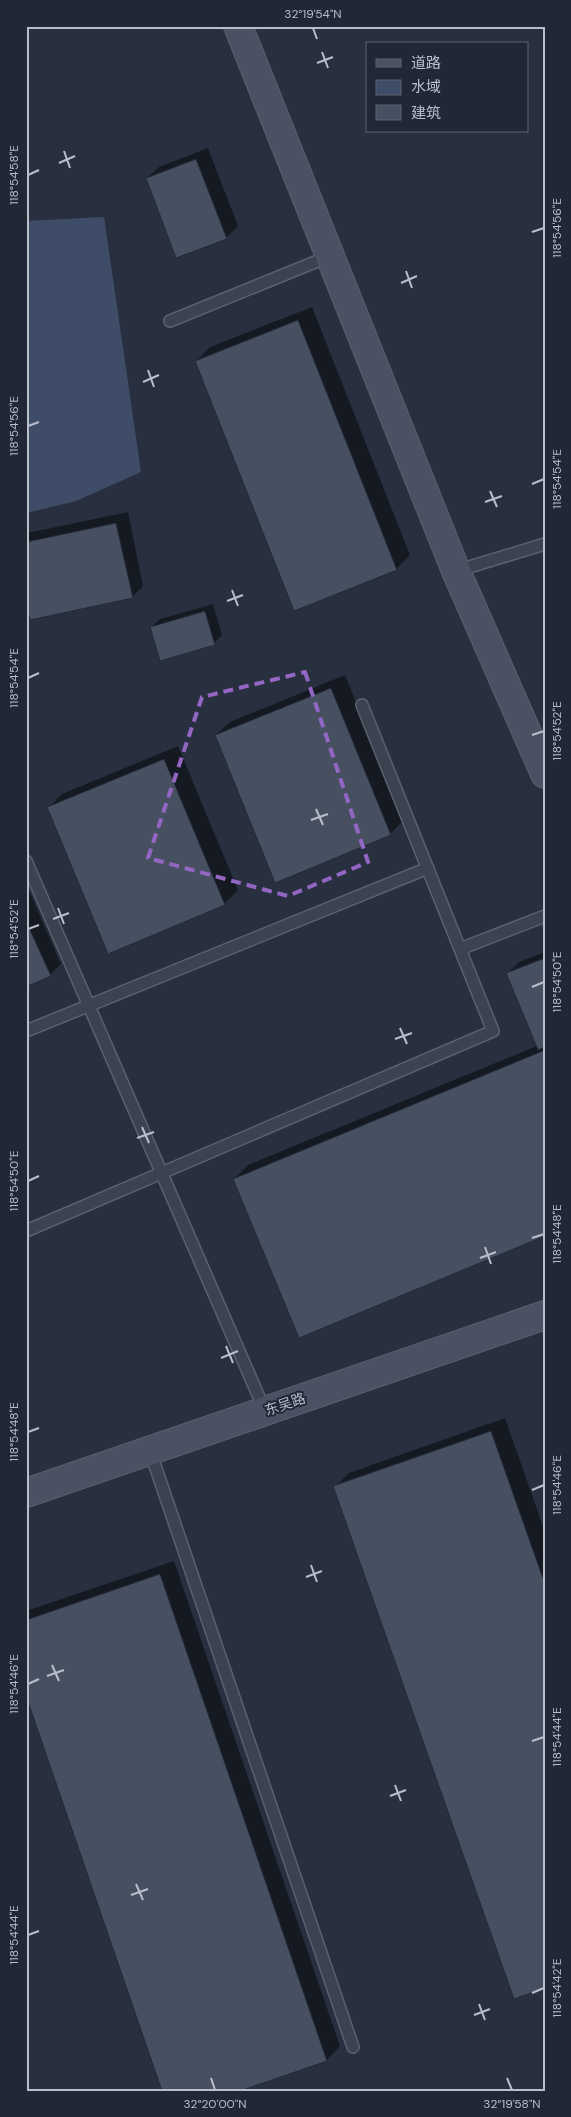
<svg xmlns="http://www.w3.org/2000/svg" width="571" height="2117" font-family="'DM Sans','Noto Sans SC',sans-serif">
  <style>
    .water { fill: #3f4c68 }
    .shadow { fill: #0007 }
    .building { fill: #475061; stroke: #232937 }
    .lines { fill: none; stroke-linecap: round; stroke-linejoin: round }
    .lane-casing { stroke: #5a606d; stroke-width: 14 }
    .secondary-casing { stroke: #5a606d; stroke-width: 30 }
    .lane { stroke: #3c4250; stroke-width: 11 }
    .secondary { stroke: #4a5162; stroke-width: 28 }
    .marked { fill: none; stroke: #9466c3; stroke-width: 4; stroke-dasharray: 10 6; stroke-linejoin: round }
    .ticks { fill: none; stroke: #b9beca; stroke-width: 2 }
    .labels { text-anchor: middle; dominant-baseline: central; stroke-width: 4; stroke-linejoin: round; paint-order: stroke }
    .street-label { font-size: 14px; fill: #b9beca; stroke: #212735 }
    .neatline { fill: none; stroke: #b9beca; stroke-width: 2 }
    .ticks-label { font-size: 12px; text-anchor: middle; fill: #b9beca }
  </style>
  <rect width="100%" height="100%" fill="#283040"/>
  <path class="water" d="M104 217 141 472 76 501 26 513V221Z"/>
  <path class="shadow" d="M208 148 238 226 226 238 147 178 159 167Z
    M312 307 410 555 396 569 196 361 210 347Z
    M128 512 143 586 132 597 26 596 27 533Z
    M213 604 222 635 214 643 151 627 160 619Z
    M345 675 404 820 390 834 216 735 230 722Z
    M178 746 238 890 224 904 48 808 62 794Z
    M26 884 61 964 50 975 26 986Z
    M545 952V1235L234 1179 248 1165 537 1046 508 973 519 962Z
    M505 1418 545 1532V1987L335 1487 349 1473Z
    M174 1561 340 2046 327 2060 236 2091 26 1693V1611Z"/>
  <path class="building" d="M196 159 227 239 176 258 146 178Z
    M298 320 397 570 294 611 195 361Z
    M116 523 133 598 30 620 26 602V542Z
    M205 611 215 645 160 661 150 627Z
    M331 688 391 835 275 883 215 735Z
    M164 759 225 905 108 954 47 807Z
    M26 921 51 976 26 987Z
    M545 958V1047L538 1050 506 973Z
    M545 1050V1236L299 1338 233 1179Z
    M491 1431 545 1584V1988L514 1999 333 1486Z
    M160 1574 327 2061 240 2091H162L26 1696V1620Z"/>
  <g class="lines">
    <defs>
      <path id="lane" d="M170 321 330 256
        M456 571 545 544
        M26 861 265 1411
        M460 949 545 916
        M26 1031 428 868
        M26 1231 493 1031 362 705
        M150 1451 353 2047"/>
      <path id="secondary" d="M238 26 456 571 545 774
        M26 1493 545 1315"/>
    </defs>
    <use href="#lane" class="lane-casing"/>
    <use href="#secondary" class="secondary-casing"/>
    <use href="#lane" class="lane"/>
    <use href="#secondary" class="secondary"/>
  </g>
  <path class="marked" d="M305 672 368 862 288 896 148 858 202 697Z"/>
  <path class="ticks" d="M313 28 317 39M322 52 328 68M317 63 333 57M64 151 70 168M59 163 75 156M28 175 39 170M532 232 544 228M406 271 412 288M401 283 417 276M148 370 154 387M143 382 159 375M28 426 39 422M532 484 544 479M490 491 497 507M485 502 502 496M232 590 238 606M227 601 243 595M28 678 39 673M532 735 544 731M316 809 323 825M311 820 328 814M58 908 64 924M53 919 69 913M28 929 39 925M532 987 544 982M400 1028 407 1044M395 1039 412 1033M142 1127 149 1143M137 1138 154 1132M28 1181 39 1176M532 1238 544 1234M485 1247 491 1264M480 1258 496 1252M226 1346 233 1363M221 1358 238 1351M28 1432 39 1428M532 1490 544 1485M311 1565 317 1582M306 1577 322 1571M52 1665 59 1681M47 1676 64 1670M28 1684 39 1679M532 1741 544 1737M395 1785 401 1801M390 1796 406 1790M136 1884 143 1900M131 1895 148 1889M28 1935 39 1931M532 1993 544 1988M479 2004 485 2020M474 2015 490 2009M211 2078 215 2090M507 2078 512 2090"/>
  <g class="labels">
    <g class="street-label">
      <text transform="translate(285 1404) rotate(-19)">东吴路</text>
    </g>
  </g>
  <rect width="571" height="2117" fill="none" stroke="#212735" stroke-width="55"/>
  <rect x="366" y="42" width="162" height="90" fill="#212735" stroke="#5e6371"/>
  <rect x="376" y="59" width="25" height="8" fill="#4a5162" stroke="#5e6371"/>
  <text x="411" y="68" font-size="15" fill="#b9beca">道路</text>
  <rect x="376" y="80" width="25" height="15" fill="#3f4c68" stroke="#5e6371"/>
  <text x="411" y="92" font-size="15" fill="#b9beca">水域</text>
  <rect x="376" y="105" width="25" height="15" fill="#475061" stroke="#5e6371"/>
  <text x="411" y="118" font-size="15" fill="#b9beca">建筑</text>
  <rect x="28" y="28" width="516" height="2062" class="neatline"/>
  <g class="ticks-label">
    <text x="313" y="18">32°19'54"N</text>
    <text transform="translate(14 175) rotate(-90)" y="4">118°54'58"E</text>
    <text transform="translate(557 228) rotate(-90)" y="4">118°54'56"E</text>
    <text transform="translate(14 426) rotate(-90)" y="4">118°54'56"E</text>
    <text transform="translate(557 479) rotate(-90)" y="4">118°54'54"E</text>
    <text transform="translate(14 678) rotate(-90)" y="4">118°54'54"E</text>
    <text transform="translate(557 731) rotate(-90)" y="4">118°54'52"E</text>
    <text transform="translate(14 929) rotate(-90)" y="4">118°54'52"E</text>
    <text transform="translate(557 982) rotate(-90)" y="4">118°54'50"E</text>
    <text transform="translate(14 1181) rotate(-90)" y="4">118°54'50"E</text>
    <text transform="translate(557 1234) rotate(-90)" y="4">118°54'48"E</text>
    <text transform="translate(14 1432) rotate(-90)" y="4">118°54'48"E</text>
    <text transform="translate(557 1485) rotate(-90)" y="4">118°54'46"E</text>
    <text transform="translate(14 1684) rotate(-90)" y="4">118°54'46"E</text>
    <text transform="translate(557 1737) rotate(-90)" y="4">118°54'44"E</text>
    <text transform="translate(14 1935) rotate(-90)" y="4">118°54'44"E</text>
    <text transform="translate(557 1988) rotate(-90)" y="4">118°54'42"E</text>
    <text x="215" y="2108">32°20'00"N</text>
    <text x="512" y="2108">32°19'58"N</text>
  </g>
</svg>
